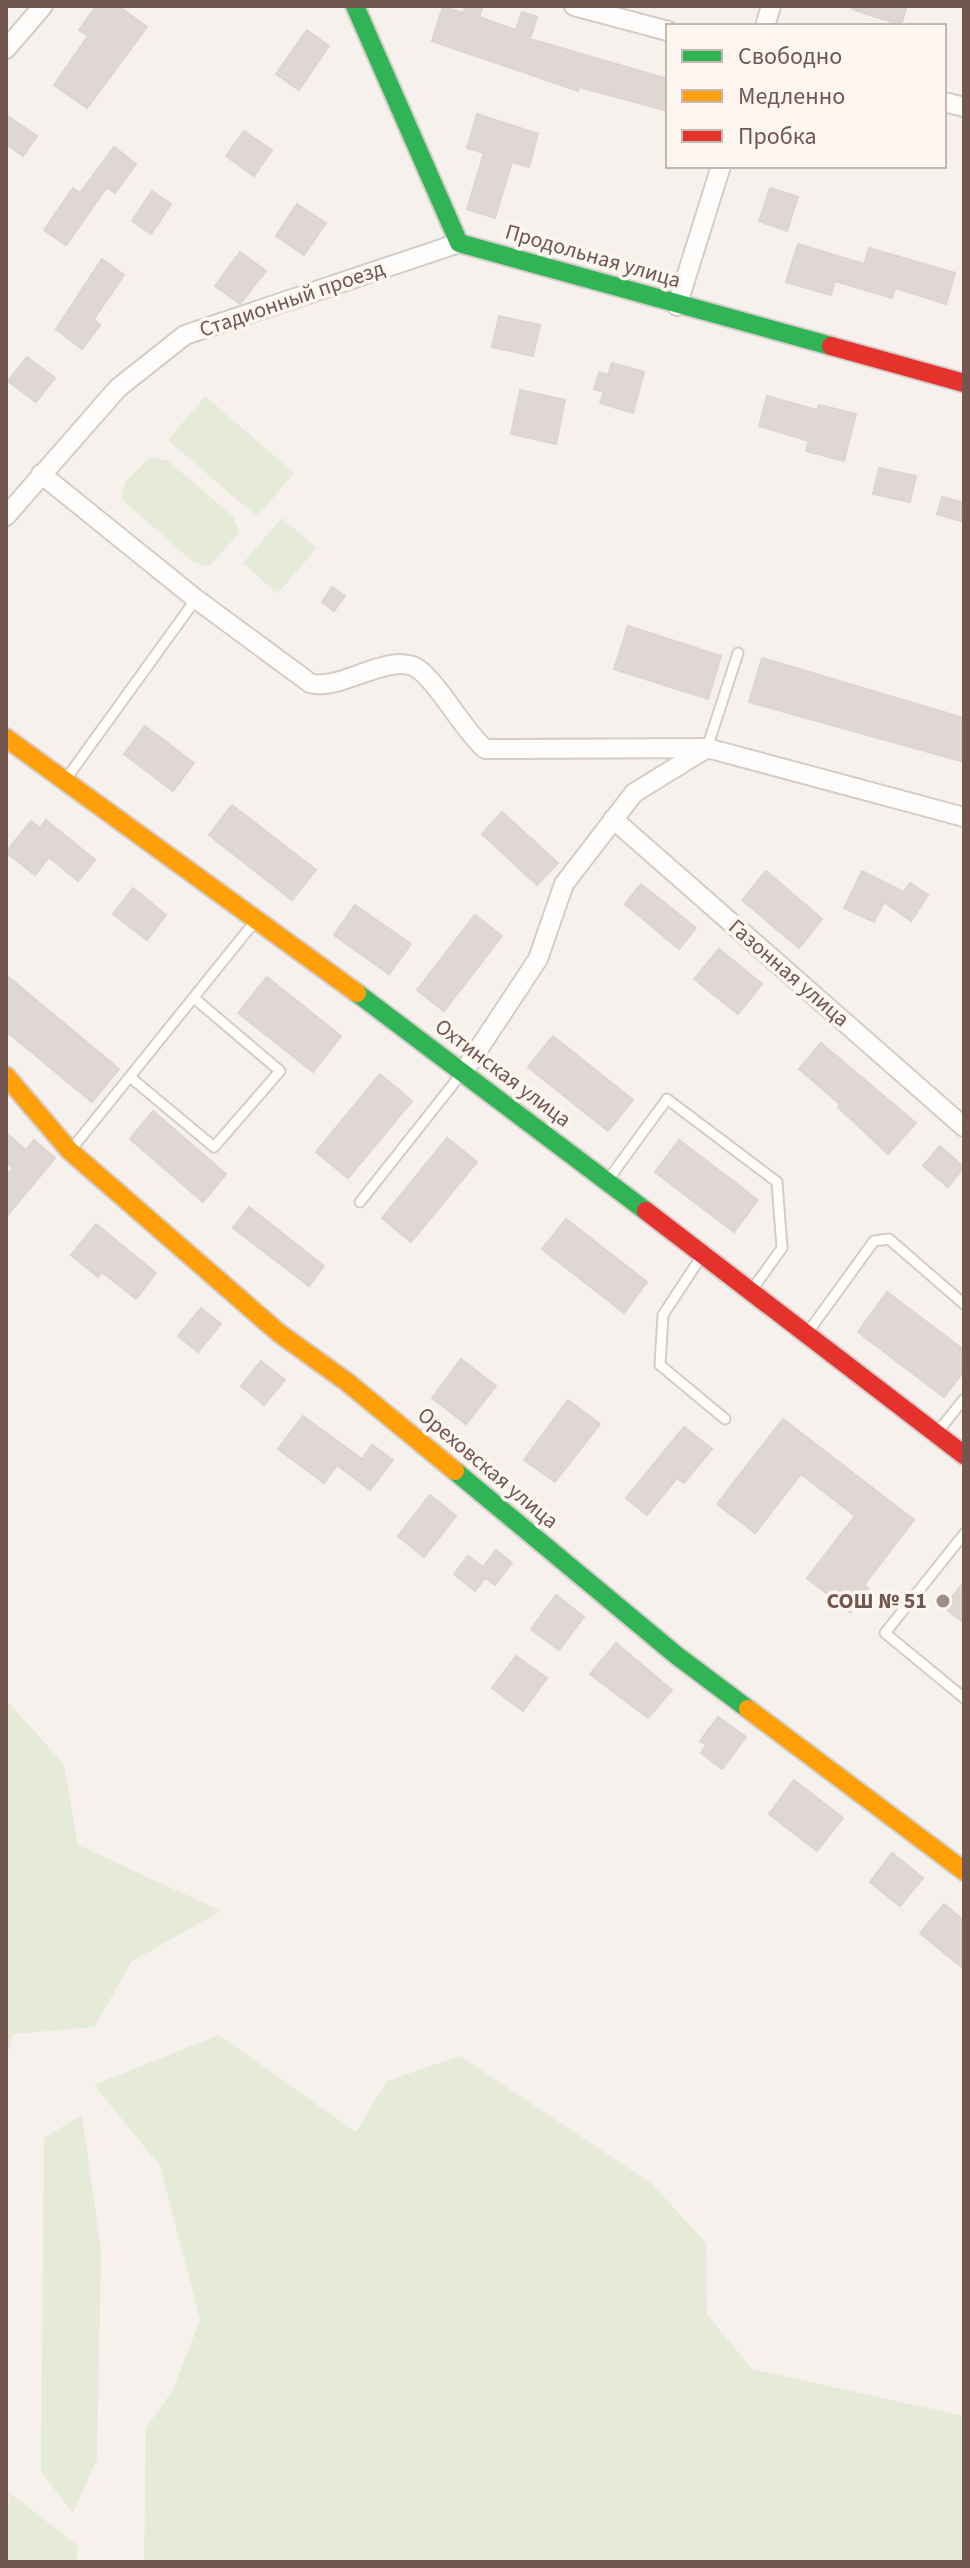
<svg xmlns="http://www.w3.org/2000/svg" width="970" height="2568" font-family="'Source Sans 3',sans-serif">
  <style>
    .green { fill: #e6ebd9 }
    .building { fill: #dfd7d3; stroke: #ded4d0; stroke-width: 2 }
    .lines { fill: none; stroke-linecap: round; stroke-linejoin: round }
    .lane-casing { stroke: #d3ccc8; stroke-width: 13 }
    .street-casing { stroke: #d3ccc8; stroke-width: 22 }
    .fast-casing { stroke: #d5cdca; stroke-width: 22 }
    .slow-casing { stroke: #d5cdca; stroke-width: 22 }
    .jam-casing { stroke: #d5cdca; stroke-width: 22 }
    .lane { stroke: #fefdfc; stroke-width: 9 }
    .street { stroke: #fefdfc; stroke-width: 18 }
    .fast { stroke: #30b455; stroke-width: 18 }
    .slow { stroke: #ff9f0a; stroke-width: 18 }
    .jam { stroke: #e5322d; stroke-width: 18 }
    .poi-dot { fill: #a08d87; stroke: #fdf6ef; stroke-width: 3 }
    .labels { text-anchor: middle; dominant-baseline: central; stroke-width: 7; stroke-linejoin: round; paint-order: stroke }
    .street-label { font-size: 22px; fill: #715750; stroke: #fdf6ef }
    .poi-label { font-size: 22px; font-weight: bold; fill: #715750; stroke: #fdf6ef; text-anchor: end }
  </style>
  <rect width="100%" height="100%" fill="#f6f1ed"/>
  <path class="green" d="M205 396 294 473 257 517 168 440Z
    M150 457 167 460 233 516 239 533 210 566 194 563 121 499 125 482Z
    M282 518 317 548 277 594 243 563Z
    M6 1700 64 1764 78 1845 221 1911 131 1962 95 2027 13 2034 6 2060Z
    M219 2035 356 2132 387 2081 460 2056 651 2183 706 2243 707 2314 752 2369 964 2416V2562H144L146 2428 172 2391 200 2320 160 2166 94 2085Z
    M82 2115 101 2250 97 2459 73 2513 41 2472 44 2138Z
    M9 2492 78 2546 76 2562H6Z"/>
  <path class="building" d="M96 6H118L147 27 87 108 54 85 88 36 79 30Z
    M443 6 463 13 466 6H483L479 17 516 30 522 12 537 17 530 39 668 79V111L579 87 578 91 432 41Z
    M853 6H907L901 25 852 9Z
    M307 30 329 46 299 90 276 74Z
    M477 114 538 134 529 167 512 162 495 218 467 209 484 153 467 148Z
    M6 115 37 136 23 156 6 144Z
    M244 131 272 150 254 176 226 156Z
    M114 147 136 164 115 193 107 187 66 245 44 230 73 188 80 193Z
    M770 188 798 197 787 231 759 221Z
    M152 191 171 204 151 234 132 221Z
    M297 204 326 223 304 255 276 236Z
    M798 244 864 264 869 248 955 273 946 304 895 288 892 298 835 281 831 295 786 282Z
    M240 252 266 271 240 304 215 286Z
    M102 259 124 275 94 319 100 325 82 349 56 329Z
    M499 316 540 325 533 356 492 347Z
    M27 357 55 378 36 402 8 381Z
    M612 363 644 372 633 413 600 403 604 392 594 389 599 372 608 375Z
    M520 390 565 400 556 444 511 434Z
    M767 396 817 410 819 405 856 414 844 461 806 451 809 441 759 426Z
    M879 468 916 476 910 502 873 494Z
    M942 497 964 503V522L937 514Z
    M332 587 345 596 334 611 322 602Z
    M628 626 721 656 708 699 614 669Z
    M762 658 964 718V762L749 702Z
    M145 726 194 763 173 791 124 754Z
    M232 805 316 870 292 900 209 835Z
    M502 812 558 863 537 885 482 834Z
    M46 820 95 860 78 881 49 857 35 875 6 852 31 821 40 828Z
    M766 871 822 919 799 948 742 900Z
    M862 871 904 892 910 883 928 895 911 921 884 902 874 922 844 908Z
    M641 884 696 928 679 949 625 904Z
    M133 888 166 915 147 940 113 914Z
    M355 905 411 944 389 974 334 935Z
    M475 915 502 936 444 1011 417 990Z
    M719 949 762 984 738 1014 694 979Z
    M6 975 119 1069 92 1102 6 1031Z
    M267 977 341 1036 313 1072 238 1013Z
    M553 1036 633 1100 608 1131 528 1067Z
    M821 1043 916 1123 888 1154 838 1107 840 1104 799 1069Z
    M380 1074 412 1101 348 1178 316 1152Z
    M153 1111 226 1174 203 1202 130 1139Z
    M6 1133 26 1150 34 1140 55 1158 6 1217V1176L13 1168 6 1162Z
    M447 1138 477 1162 411 1242 382 1218Z
    M679 1140 758 1200 734 1232 655 1172Z
    M940 1146 964 1167 948 1187 923 1166Z
    M249 1207 324 1266 309 1286 233 1228Z
    M566 1219 647 1282 624 1313 542 1249Z
    M96 1224 156 1273 136 1299 102 1272 98 1277 71 1255Z
    M887 1292 964 1350V1371L944 1397 858 1332Z
    M201 1308 221 1324 198 1352 178 1336Z
    M461 1359 496 1386 466 1424 432 1398Z
    M261 1361 285 1380 264 1405 241 1386Z
    M568 1400 600 1424 555 1482 524 1460Z
    M303 1416 362 1459 372 1445 393 1460 370 1490 337 1465 324 1483 278 1449Z
    M783 1419 914 1520 864 1585 868 1588 850 1612 807 1578 855 1516 801 1474 755 1533 717 1504Z
    M684 1427 712 1449 684 1483 677 1478 647 1515 626 1498Z
    M430 1495 456 1516 424 1557 398 1536Z
    M496 1550 512 1563 495 1585 485 1578 475 1591 454 1574 468 1556 483 1567Z
    M964 1582V1623L944 1607Z
    M556 1595 584 1617 559 1650 531 1629Z
    M616 1643 672 1690 648 1718 590 1674Z
    M516 1656 547 1678 523 1711 492 1688Z
    M718 1717 746 1737 722 1769 701 1753 706 1745 700 1741Z
    M794 1780 843 1818 817 1851 769 1814Z
    M892 1853 923 1878 900 1906 870 1882Z
    M944 1904 964 1921V1969L920 1933Z"/>
  <g class="lines">
    <defs>
      <path id="lane" d="M707 748 738 653
        M66 779 196 599
        M130 1077 214 1147 280 1071 194 998
        M70 1151 256 920
        M608 1180 667 1099 777 1182 782 1248 751 1291
        M360 1202 462 1073
        M701 1257 663 1315 660 1365 725 1419
        M808 1332 874 1241 889 1239 964 1304
        M936 1434 964 1399
        M964 1534 885 1633 964 1698"/>
      <path id="street" d="M574 6 668 31
        M765 26 771 6
        M6 49 43 6
        M944 102 964 107
        M677 306 721 166
        M41 474 196 599 310 683C341 693 395 646 422 672 446 694 461 727 485 749L707 748
        M6 516 118 388 185 335 459 243
        M613 819 964 1127
        M464 1071 538 959 564 884 634 793 707 748 964 817"/>
      <path id="fast" d="M355 6 459 243 831 346
        M357 993 646 1211
        M455 1471 676 1655 748 1709"/>
      <path id="slow" d="M6 738 357 993
        M6 1076 70 1151 279 1333 347 1382 455 1471
        M748 1709 964 1871"/>
      <path id="jam" d="M831 346 964 383
        M646 1211 964 1455"/>
    </defs>
    <use href="#lane" class="lane-casing"/>
    <use href="#street" class="street-casing"/>
    <use href="#fast" class="fast-casing"/>
    <use href="#slow" class="slow-casing"/>
    <use href="#jam" class="jam-casing"/>
    <use href="#lane" class="lane"/>
    <use href="#street" class="street"/>
    <use href="#fast" class="fast"/>
    <use href="#slow" class="slow"/>
    <use href="#jam" class="jam"/>
  </g>
  <circle class="poi-dot" cx="943" cy="1601" r="8"/>
  <g class="labels">
    <g class="street-label">
      <text transform="translate(593 256) rotate(16)">Продольная улица</text>
      <text transform="translate(292 299) rotate(-19)">Стадионный проезд</text>
      <text transform="translate(789 973) rotate(41)">Газонная улица</text>
      <text transform="translate(503 1073) rotate(37)">Охтинская улица</text>
      <text transform="translate(488 1468) rotate(40)">Ореховская улица</text>
    </g>
    <g class="poi-label">
      <text x="927" y="1601">СОШ № 51</text>
    </g>
  </g>
  <rect width="970" height="2568" fill="none" stroke="#715750" stroke-width="16"/>
  <rect x="666" y="24" width="280" height="144" fill="#fdf6ef" stroke="#c5b6af" stroke-width="2"/>
  <rect x="682" y="50" width="40" height="12" fill="#30b455" stroke="#c5b6af" stroke-width="2"/>
  <text x="738" y="64" font-size="24" fill="#715750">Свободно</text>
  <rect x="682" y="90" width="40" height="12" fill="#ff9f0a" stroke="#c5b6af" stroke-width="2"/>
  <text x="738" y="104" font-size="24" fill="#715750">Медленно</text>
  <rect x="682" y="130" width="40" height="12" fill="#e5322d" stroke="#c5b6af" stroke-width="2"/>
  <text x="738" y="144" font-size="24" fill="#715750">Пробка</text>
</svg>
